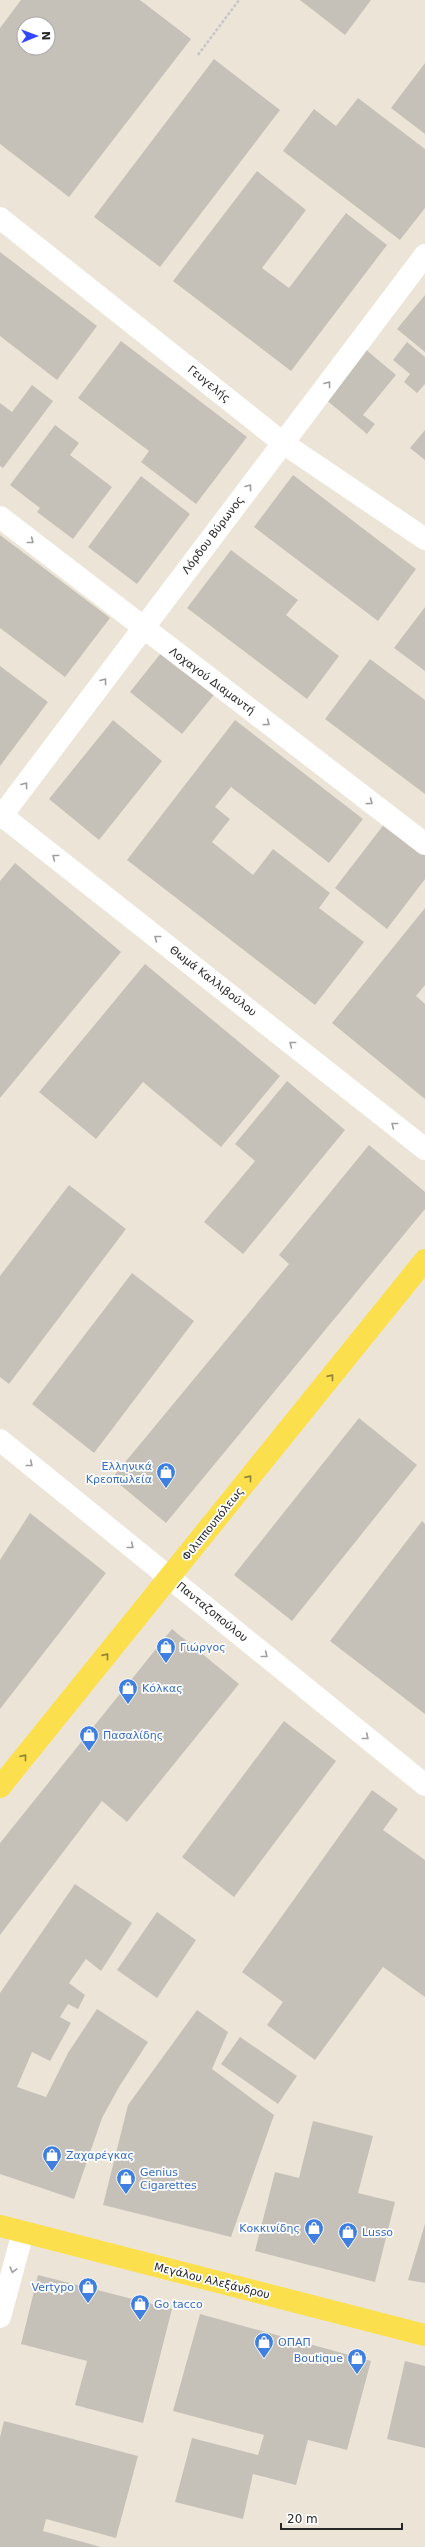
<svg xmlns="http://www.w3.org/2000/svg" width="425" height="2547" font-family="'DejaVu Sans',sans-serif">
  <style>
    .building { fill: #c6c1b8; fill-rule: evenodd }
    .lines { fill: none; stroke-linecap: round; stroke-linejoin: round }
    .path { stroke: #c7c7c7; stroke-width: 2.5; stroke-dasharray: 3 2; stroke-linecap: butt }
    .minor { stroke: #fff; stroke-width: 22 }
    .major { stroke: #fbdf4d; stroke-width: 22 }
    .oneway { stroke: #9e9e9e }
    .oneway2 { stroke: #91833a }
    .labels { text-anchor: middle; dominant-baseline: central; stroke-width: 3.5; stroke-linejoin: round; paint-order: stroke }
    .street-label { font-size: 11px; fill: #272727; stroke: #fff }
    .shop-label { font-size: 11px; fill: #366cbe; stroke: #fff; text-anchor: start }
  </style>
  <rect width="100%" height="100%" fill="#ece4d7"/>
  <path class="building" d="M21 0H140L191 39 69 197 0 144V28ZM24 24H48V48H24Z
    M300 0H371L345 35Z
    M214 59 280 110 160 267 94 217Z
    M425 63V134L391 108Z
    M358 98 425 149V208L400 240 283 151 314 109 336 126Z
    M257 171 306 210 262 268 289 288 346 213 387 245 291 371 173 281Z
    M0 252 97 326 57 380 0 336Z
    M425 295V352L397 329Z
    M121 341 247 437 196 504 141 462 149 451 78 398Z
    M407 342 425 357V384L417 393 404 382 410 374 393 360Z
    M364 348 396 375 363 415 375 424 367 434 324 398Z
    M32 385 53 401 3 468 0 466V403L12 412Z
    M55 425 79 443 70 455 112 487 73 539 37 512 40 508 10 485Z
    M425 430V460L410 448Z
    M293 475 416 569 378 621 254 527Z
    M141 476 190 514 137 584 88 547Z
    M0 535 110 618 65 677 0 628Z
    M231 550 298 600 286 615 339 656 307 699 187 608Z
    M425 607V671L394 648Z
    M165 648 217 691 182 734 130 692Z
    M370 659 425 700V794L325 719Z
    M0 666 48 702 0 766Z
    M113 720 162 761 99 840 49 799Z
    M235 720 363 819 329 863 231 787 215 807 230 819 212 842 253 875 273 849 330 893 319 908 364 942 315 1005 127 860Z
    M385 823 425 854V879L387 929 335 888Z
    M15 863 121 952 0 1098V881Z
    M425 908V985L416 996 425 1004V1099L332 1023Z
    M145 964 280 1076 221 1147 143 1082 96 1139 39 1092Z
    M287 1081 345 1130 243 1254 204 1222 255 1161 235 1144Z
    M369 1145 425 1192V1209L166 1523 112 1478 289 1264 279 1255Z
    M69 1185 126 1229 9 1384 0 1377V1276Z
    M132 1273 194 1321 94 1453 32 1404Z
    M359 1418 417 1465 292 1621 234 1575Z
    M30 1513 106 1573 0 1709V1560Z
    M422 1521 425 1524V1714L330 1641Z
    M172 1629 239 1684 127 1822 102 1801 0 1935V1843Z
    M284 1721 336 1761 234 1897 182 1857Z
    M372 1790 398 1809 383 1830 425 1860V1997L383 1967 315 2060 267 2025 283 2002 242 1972Z
    M75 1884 132 1923 101 1971 86 1959 69 1983 85 1995 78 2009 68 2004 60 2017 71 2023 50 2061 32 2052 17 2087 46 2097 68 2053 97 2009 148 2042 119 2087 102 2118 74 2199 0 2174V1993Z
    M157 1912 196 1940 157 1998 117 1970Z
    M197 2010 228 2032 212 2069 274 2115 231 2237 103 2205 128 2105Z
    M240 2037 297 2076 278 2104 221 2064Z
    M313 2121 373 2136 358 2193 395 2202 375 2282 255 2251 275 2172 299 2178Z
    M425 2224V2283L408 2280Z
    M38 2275 172 2309 143 2423 75 2405 87 2361 21 2344Z
    M200 2314 371 2361 347 2450 308 2440 296 2485 253 2474 243 2519 175 2502 192 2438 258 2455 264 2435 173 2411Z
    M405 2361 425 2366V2448L387 2439Z
    M4 2421 138 2456 116 2538 46 2519 43 2531 101 2547H0V2437Z"/>
  <g class="lines">
    <path class="path" d="M198 55 239 0"/>
    <path class="minor" d="M0 218 283 443 425 539
      M0 517 425 844
      M0 814 425 1149
      M0 818 425 255
      M0 1440 425 1785
      M0 2317 23 2232"/>
    <path class="major" d="M0 1787 425 1260
      M0 2226 425 2335"/>
  </g>
  <defs><path id="oneway-chevron" d="M-2-3.5L2.5 0L-2 3.5" fill="none" stroke-width="1.6" stroke-linecap="round" stroke-linejoin="round"/></defs>
  <g class="oneway">
    <use href="#oneway-chevron" transform="translate(328 384) rotate(-53)"/>
    <use href="#oneway-chevron" transform="translate(249 487) rotate(-53)"/>
    <use href="#oneway-chevron" transform="translate(31 541) rotate(38)"/>
    <use href="#oneway-chevron" transform="translate(104 681) rotate(-53)"/>
    <use href="#oneway-chevron" transform="translate(267 723) rotate(37)"/>
    <use href="#oneway-chevron" transform="translate(25 785) rotate(-53)"/>
    <use href="#oneway-chevron" transform="translate(370 802) rotate(37)"/>
    <use href="#oneway-chevron" transform="translate(55 857) rotate(-142)"/>
    <use href="#oneway-chevron" transform="translate(157 938) rotate(-142)"/>
    <use href="#oneway-chevron" transform="translate(292 1044) rotate(-142)"/>
    <use href="#oneway-chevron" transform="translate(394 1125) rotate(-142)"/>
    <use href="#oneway-chevron" transform="translate(30 1464) rotate(39)"/>
    <use href="#oneway-chevron" transform="translate(131 1546) rotate(39)"/>
    <use href="#oneway-chevron" transform="translate(265 1655) rotate(39)"/>
    <use href="#oneway-chevron" transform="translate(366 1737) rotate(39)"/>
    <use href="#oneway-chevron" transform="translate(13 2270) rotate(105)"/>
  </g>
  <g class="oneway2">
    <use href="#oneway-chevron" transform="translate(331 1377) rotate(-51)"/>
    <use href="#oneway-chevron" transform="translate(249 1478) rotate(-51)"/>
    <use href="#oneway-chevron" transform="translate(106 1656) rotate(-51)"/>
    <use href="#oneway-chevron" transform="translate(24 1757) rotate(-51)"/>
  </g>
  <defs>
    <symbol id="shop-pin" viewBox="-11 -11 22 30"><path d="M0 17L-7.5 6A9.5 9.5 0 1 1 7.5 6Z" fill="#3f7fe0" stroke="#fff"/><path d="M-5-2.5h2.3a2.7 3.5 0 0 1 5.4 0H5L5.5 6h-11ZM-1.5-2.5h3a1.5 2.3 0 0 0-3 0Z" fill="#fff"/></symbol>
  </defs>
  <g fill-rule="evenodd">
    <use href="#shop-pin" x="155" y="1461" width="22" height="30"/>
    <use href="#shop-pin" x="155" y="1636" width="22" height="30"/>
    <use href="#shop-pin" x="117" y="1677" width="22" height="30"/>
    <use href="#shop-pin" x="78" y="1724" width="22" height="30"/>
    <use href="#shop-pin" x="41" y="2144" width="22" height="30"/>
    <use href="#shop-pin" x="115" y="2167" width="22" height="30"/>
    <use href="#shop-pin" x="303" y="2217" width="22" height="30"/>
    <use href="#shop-pin" x="337" y="2221" width="22" height="30"/>
    <use href="#shop-pin" x="77" y="2276" width="22" height="30"/>
    <use href="#shop-pin" x="129" y="2293" width="22" height="30"/>
    <use href="#shop-pin" x="253" y="2331" width="22" height="30"/>
    <use href="#shop-pin" x="346" y="2347" width="22" height="30"/>
  </g>
  <g class="labels">
    <g class="street-label">
      <text transform="translate(209 384) rotate(39)">Γευγελής</text>
      <text transform="translate(213 535) rotate(-53)">Λόρδου Βύρωνος</text>
      <text transform="translate(212 681) rotate(37)">Λοχαγού Διαμαντή</text>
      <text transform="translate(213 981) rotate(38)">Θωμά Καλλιβούλου</text>
      <text transform="translate(213 1524) rotate(-51)">Φιλιππουπόλεως</text>
      <text transform="translate(212 1612) rotate(39)">Πανταζοπούλου</text>
      <text transform="translate(212 2281) rotate(14)">Μεγάλου Αλεξάνδρου</text>
    </g>
    <g class="shop-label">
      <text x="152" y="1466" text-anchor="end">Ελληνικά<tspan x="152" dy="13">Κρεοπωλεία</tspan></text>
      <text x="180" y="1647">Γιώργος</text>
      <text x="142" y="1688">Κόλκας</text>
      <text x="103" y="1735">Πασαλίδης</text>
      <text x="66" y="2155">Ζαχαρέγκας</text>
      <text x="140" y="2172">Genius<tspan x="140" dy="13">Cigarettes</tspan></text>
      <text x="300" y="2228" text-anchor="end">Κοκκινίδης</text>
      <text x="362" y="2232">Lusso</text>
      <text x="74" y="2287" text-anchor="end">Vertypo</text>
      <text x="154" y="2304">Go tacco</text>
      <text x="278" y="2342">ΟΠΑΠ</text>
      <text x="343" y="2358" text-anchor="end">Boutique</text>
    </g>
  </g>
  <g transform="translate(36 36) rotate(89)"><circle r="19" fill="#ffffff" stroke="#a9a9a9"/>
  <path d="M0-3L7 15L0 10L-7 15Z" fill="#3148ff"/>
  <text y="-6" font-size="11" font-weight="bold" text-anchor="middle" fill="#272727">N</text>
  </g>
  <path d="M281 2523v6h121v-6" fill="none" stroke="#272727" stroke-width="2"/>
  <text x="287" y="2523" font-size="12" fill="#272727" stroke="#ffffff" stroke-width="3" paint-order="stroke">20 m</text>
</svg>
